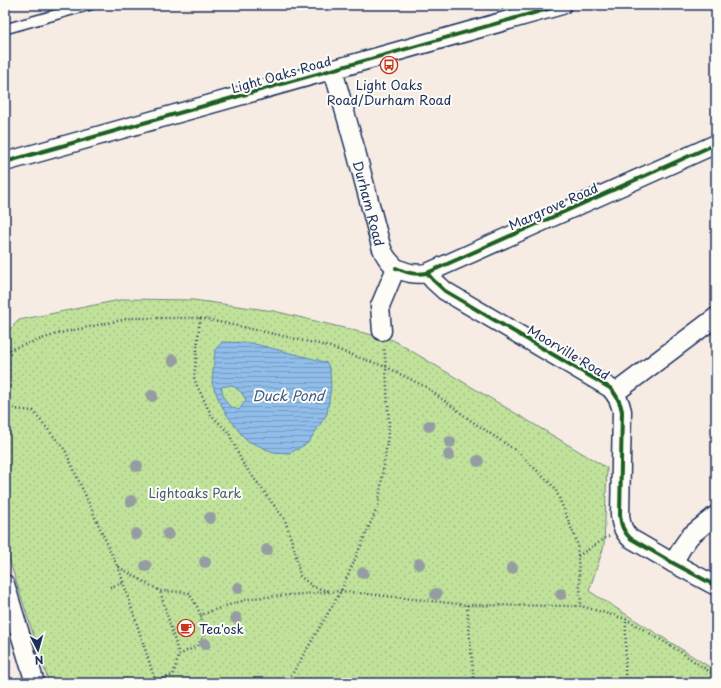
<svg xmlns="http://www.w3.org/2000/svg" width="721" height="688" font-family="'Playpen Sans',sans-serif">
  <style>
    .park { fill: url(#park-dots); stroke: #6e887c }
    .water { fill: url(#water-rules); stroke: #6185b2; fill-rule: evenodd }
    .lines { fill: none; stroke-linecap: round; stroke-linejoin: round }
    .service-casing { stroke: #1b2f5e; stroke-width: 12 }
    .minor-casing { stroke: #1b2f5e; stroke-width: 21 }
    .path { stroke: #1b2f5e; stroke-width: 2.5; stroke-dasharray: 1 3; stroke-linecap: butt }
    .service { stroke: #fdfcf7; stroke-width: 9 }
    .minor { stroke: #fdfcf7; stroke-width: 18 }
    .cycleway-casing { stroke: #fdfcf7; stroke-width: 6 }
    .cycleway { stroke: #1b5e20; stroke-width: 4 }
    .tree { fill: #959da2 }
    .labels { text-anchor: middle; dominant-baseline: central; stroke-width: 4; stroke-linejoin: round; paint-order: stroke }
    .street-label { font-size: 13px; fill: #1b2f5e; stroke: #fdfcf7 }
    .poi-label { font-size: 13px; fill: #1b2f5e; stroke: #fdfcf7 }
    .park-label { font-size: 13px; fill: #445c6d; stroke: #fdfcf7 }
    .water-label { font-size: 14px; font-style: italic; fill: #3e5a88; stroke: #fdfcf7 }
  </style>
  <defs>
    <pattern id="park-dots" width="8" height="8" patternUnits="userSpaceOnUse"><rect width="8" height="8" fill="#c1e29a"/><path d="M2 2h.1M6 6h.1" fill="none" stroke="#a5c287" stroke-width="1.8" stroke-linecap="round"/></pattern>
    <pattern id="water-rules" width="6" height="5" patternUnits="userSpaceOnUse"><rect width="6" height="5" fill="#90beea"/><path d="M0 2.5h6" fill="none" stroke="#759bc1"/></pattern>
  </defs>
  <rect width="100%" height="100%" fill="#f7ece3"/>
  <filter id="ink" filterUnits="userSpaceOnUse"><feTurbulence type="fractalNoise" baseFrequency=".025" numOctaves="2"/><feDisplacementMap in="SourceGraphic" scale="8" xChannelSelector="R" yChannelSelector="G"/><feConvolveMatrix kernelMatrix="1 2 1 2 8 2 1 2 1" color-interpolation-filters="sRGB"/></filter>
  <g filter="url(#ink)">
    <path class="park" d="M125 299 193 300 274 311 393 340 607 468 604 546 589 591 716 671V683H49L5 547V334L19 320Z"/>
    <path class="water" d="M222 342 251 343 318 360 327 363 330 370 331 387 327 414 308 443 290 453 273 452 248 441 241 434 225 412 218 398 212 383 214 360 215 350ZM232 385 242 393 246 400 239 410C225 405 225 401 221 387Z"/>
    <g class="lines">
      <defs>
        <path id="service" d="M5 29 90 5"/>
        <g id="minor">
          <path id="s1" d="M333 70 354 144 381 246C384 256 389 261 396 268L380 306 382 331"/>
          <path d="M5 162 562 5"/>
          <path d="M396 268C407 273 415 275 427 273L716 144"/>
          <path d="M427 273 433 280 445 291 610 388C617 395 620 401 622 411L620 515C621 525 623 531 630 538L673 563 716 586"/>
          <path d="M615 393 716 317"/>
          <path d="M673 563 683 546 690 536 716 515"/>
          <path d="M5 584 35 683"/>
        </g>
      </defs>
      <use href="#service" class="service-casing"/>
      <use href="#minor" class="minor-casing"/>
      <path class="path" d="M200 318 194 379 211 415 229 433 242 462 285 520 295 551 300 576 313 587 330 591
        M5 351 60 333 131 318H200L261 331 327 346 386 367 426 387 473 422 518 452 555 488 577 542 581 606
        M5 408 33 411 65 450 117 566 160 591 183 592 189 593 194 601 201 615 225 606 252 598 341 591 467 605 581 606 626 619 676 649 716 676
        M578 556 609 536
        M118 566 156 683
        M110 587 123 583
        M467 605 474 683
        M179 655 195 647 204 637 201 615
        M289 680 314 682 353 681
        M155 681 173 675 179 655 160 591
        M287 683 341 591 378 506 389 428 386 367 384 347
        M625 683 626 620"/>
      <use href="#service" class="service"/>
      <use href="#minor" class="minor"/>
      <defs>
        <path id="cycleway" d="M5 162 562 5
          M396 268C407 273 415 275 427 273L716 144
          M427 273 433 280 445 291 610 388C617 395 620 401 622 411L620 515C621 525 623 531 630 538L673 563 716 586"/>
      </defs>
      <use href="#cycleway" class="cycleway-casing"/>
      <use href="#cycleway" class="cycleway"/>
    </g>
    <g class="tree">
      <circle cx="173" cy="360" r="6"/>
      <circle cx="152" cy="396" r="6"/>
      <circle cx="429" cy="426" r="6"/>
      <circle cx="450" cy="442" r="6"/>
      <circle cx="449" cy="455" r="6"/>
      <circle cx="478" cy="461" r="6"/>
      <circle cx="137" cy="466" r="6"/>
      <circle cx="131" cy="501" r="6"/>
      <circle cx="210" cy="518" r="6"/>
      <circle cx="136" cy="534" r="6"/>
      <circle cx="168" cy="534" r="6"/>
      <circle cx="267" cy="550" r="6"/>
      <circle cx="205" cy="562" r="6"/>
      <circle cx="419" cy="564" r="6"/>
      <circle cx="146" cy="566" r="6"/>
      <circle cx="512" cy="568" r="6"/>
      <circle cx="363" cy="573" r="6"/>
      <circle cx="238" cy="588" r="6"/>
      <circle cx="436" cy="594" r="6"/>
      <circle cx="561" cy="594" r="6"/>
      <circle cx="236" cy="618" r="6"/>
      <circle cx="205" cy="644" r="6"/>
    </g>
  </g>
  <defs>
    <symbol id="bus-ring" viewBox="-11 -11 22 22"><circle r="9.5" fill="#fdfcf7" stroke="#c8321e" stroke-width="1.5"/><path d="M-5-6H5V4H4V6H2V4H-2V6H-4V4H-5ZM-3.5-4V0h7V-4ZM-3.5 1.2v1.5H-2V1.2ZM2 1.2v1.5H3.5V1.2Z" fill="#c8321e"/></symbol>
    <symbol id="cafe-ring" viewBox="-11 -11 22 22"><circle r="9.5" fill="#fdfcf7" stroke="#c8321e" stroke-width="1.5"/><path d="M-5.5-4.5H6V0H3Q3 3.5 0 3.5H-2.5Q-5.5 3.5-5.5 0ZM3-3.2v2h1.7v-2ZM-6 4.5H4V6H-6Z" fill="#c8321e"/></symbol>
  </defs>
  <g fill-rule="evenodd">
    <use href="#bus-ring" x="379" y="55" width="20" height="20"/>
    <use href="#cafe-ring" x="176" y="618" width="20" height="20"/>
  </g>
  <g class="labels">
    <g class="street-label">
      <text transform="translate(281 74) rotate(-16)">Light Oaks Road</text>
      <text stroke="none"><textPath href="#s1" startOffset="138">Durham Road</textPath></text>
      <text transform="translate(553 206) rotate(-24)">Margrove Road</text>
      <text transform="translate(569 352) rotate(31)">Moorville Road</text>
    </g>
    <g class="poi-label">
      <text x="389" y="84">Light Oaks<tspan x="389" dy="15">Road/Durham Road</tspan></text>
      <text x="199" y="628" text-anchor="start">Tea'osk</text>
    </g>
    <g class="park-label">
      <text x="195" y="492">Lightoaks Park</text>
    </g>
    <g class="water-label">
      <text x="288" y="395">Duck Pond</text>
    </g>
  </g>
  <rect width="721" height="688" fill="none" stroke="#fdfcf7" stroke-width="20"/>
  <rect x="10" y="10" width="701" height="668" fill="none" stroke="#1b2f5e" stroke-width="1.5" filter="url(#ink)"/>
  <g transform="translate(38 650) rotate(174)" stroke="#fdfcf7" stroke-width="3" paint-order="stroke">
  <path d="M0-3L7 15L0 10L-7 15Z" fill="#1b2f5e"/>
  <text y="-6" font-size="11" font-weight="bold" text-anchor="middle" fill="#1b2f5e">N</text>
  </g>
</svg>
